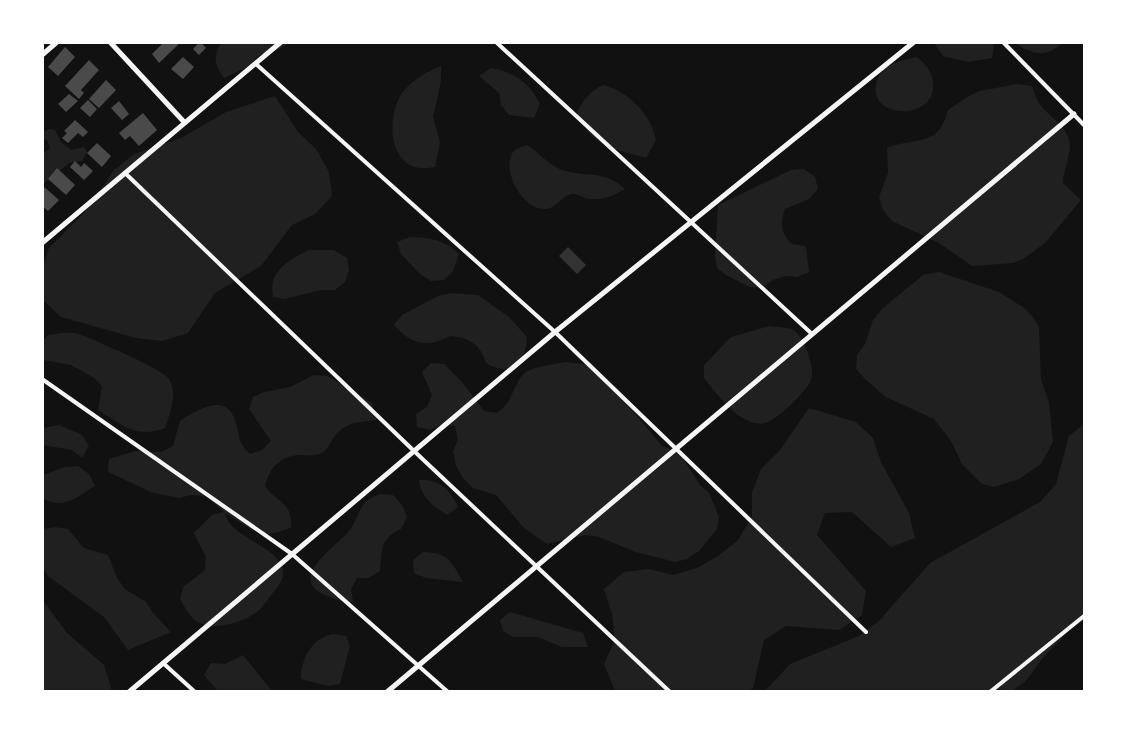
<svg xmlns="http://www.w3.org/2000/svg" width="1127" height="734" font-family="Karla,sans-serif">
  <style>
    .green { fill: #202020 }
    .water { fill: #333 }
    .building { fill: #4a4a4a }
    .lines { fill: none; stroke-linecap: round; stroke-linejoin: round }
    .service { stroke: #f5f5f5; stroke-width: 4 }
    .minor { stroke: #f5f5f5; stroke-width: 5 }
  </style>
  <rect width="100%" height="100%" fill="#111"/>
  <path class="green" d="M244 42 288 43 278 50 261 54 247 67 224 78C214 64 213 57 221 43Z
    M934 43H992L994 45 992 58 968 62 943 56Z
    M1015 43 1063 42V43C1045 58 1034 55 1015 43Z
    M917 57C928 66 934 74 933 89 931 112 895 118 881 103 876 99 875 91 876 85 880 64 899 61 917 57Z
    M441 66V81L433 117 440 142 435 167C392 176 385 129 399 98 406 84 427 71 441 66Z
    M491 68C514 72 530 83 540 104L534 118 509 115 501 105 499 93 479 76Z
    M1017 84 1032 86C1035 93 1037 102 1042 107 1053 120 1067 126 1070 144 1071 153 1063 172 1063 183L1081 200 1046 242 1025 258 1013 263 972 266 939 243 892 221 883 210 879 197 888 173 887 148C916 136 938 149 948 110L969 96 980 91Z
    M603 85C629 92 651 114 656 140L646 158C616 150 588 145 577 112 584 99 590 91 603 85Z
    M275 96 298 132 316 149 329 172 332 196 315 214 292 225 261 266 215 293 188 333 162 341 136 338 61 317 43 300V266L49 248 85 212 114 170 134 154 181 138 226 112Z
    M49 129 55 130 61 142 71 150 84 147 87 152 82 161 69 163 43 184V153L50 148 48 142 43 138V132Z
    M527 145C539 152 548 165 562 170 587 178 603 169 625 189 613 196 599 202 585 198 580 196 576 193 571 194 560 197 555 211 542 209 521 207 501 169 513 152 516 148 522 147 527 145Z
    M804 169 815 177 818 189 809 199 785 209C780 224 780 232 792 244L806 246 809 272 797 277 785 276 773 280 762 288 749 287 726 275 717 268 715 256 718 205 791 170Z
    M410 237C429 237 445 240 459 254L453 271 444 280 431 281 420 274 401 254 397 242Z
    M308 250H334L347 258 349 270 345 282 335 290H322L284 299 273 297C268 271 287 262 308 250Z
    M939 272 999 292 1023 307 1033 317 1039 327 1041 379 1049 403 1053 442 1041 464 1019 479 994 487 982 484 962 464 951 441 934 419 886 397 865 379 856 369 857 355 865 344 873 320 882 309 923 275Z
    M451 293 478 295 509 317 527 337C526 363 511 378 486 363 480 344 470 338 450 336 428 348 411 345 394 325L402 315 438 296Z
    M769 326C776 327 790 327 795 331 804 338 814 366 812 377 809 390 779 418 766 423 762 424 755 424 751 422 732 415 716 393 704 378V365L731 337Z
    M61 333H75L87 337C102 344 161 368 169 379 178 392 170 415 165 428 136 439 122 425 98 410L102 386 94 378 71 365 43 360V340L48 335Z
    M565 362 590 365 618 393 662 446 679 452 700 485 709 493 719 517 717 529 699 551 687 559 675 562 636 552 599 537 586 535 547 544 524 528 496 495 473 488 463 478 456 466 453 451 458 440 455 426 442 424 430 430 417 427 416 414 427 407 432 395 422 372 431 363 444 364 462 382 484 411 497 413C515 400 513 382 526 372 533 367 556 364 565 362Z
    M314 375 327 376 372 403 377 420C361 422 345 422 335 436 331 441 328 449 323 452 315 457 308 455 300 455 280 456 270 467 265 486 278 504 292 501 291 527 260 543 250 527 225 513 230 538 274 544 282 567 286 578 279 585 272 594 268 599 263 607 258 611 243 623 213 632 196 621 190 617 184 606 180 599L183 587 205 570 206 557 194 533 212 515 224 512 206 496 191 495 179 498 153 493 108 472 109 459 135 451 161 452 173 446 180 421C195 411 225 391 235 420 241 437 235 438 250 454L262 450 271 441 249 409 253 397 264 392 290 387Z
    M809 408 856 422 873 438 881 462 909 513 915 538 891 547 852 512 825 513 817 535 866 591 862 615 839 630 786 626 764 640 753 688 749 691H615L604 664 615 640 612 614 604 589 624 572 649 569 673 575 697 568 718 556 738 540 752 517V492L761 469 780 450Z
    M1084 424V615L1042 659 1025 682 1010 692H764L790 664 859 636 879 621 930 563 1040 502 1056 484 1069 436Z
    M59 425 82 435 89 446 82 458 72 450 43 445V428Z
    M78 466 89 474 95 486C76 498 65 509 43 499V475L65 467Z
    M419 480C439 479 450 489 458 507L448 515C433 507 421 497 419 480Z
    M380 494 393 495 402 505 407 517 401 529C380 538 382 550 380 571L369 578H357L351 589 353 602C341 602 334 599 323 594 287 577 339 544 349 531 362 514 356 503 380 494Z
    M55 527 68 529 84 548 108 555 117 578 125 589 146 602 153 613 171 632 128 650 104 617 48 576 43 568V529Z
    M423 552C449 553 451 561 463 582L426 578 414 573 413 560Z
    M42 599 67 633 104 665 112 691H43Z
    M510 612 583 633 588 647H562L538 637H513L503 631 500 620Z
    M333 634 346 636 350 646 340 684 328 686 301 679C301 658 312 638 333 634Z
    M243 655 272 691H218L204 675 211 663 225 664Z"/>
  <path class="water" d="M568 247 586 265 577 274 559 256Z"/>
  <path class="building" d="M164 42H181L159 63 152 54Z
    M200 42 206 48 199 55 193 49Z
    M65 47 75 57 58 76 48 67Z
    M183 57 194 67 183 79 171 69Z
    M89 60 99 70 81 90 84 93 79 99 65 86Z
    M106 80 116 90 99 108 89 99Z
    M69 94 78 101 66 112 58 104Z
    M88 100 97 109 90 117 80 108Z
    M119 101 129 114 122 120 111 108Z
    M143 113 157 130 139 146 130 136 125 140 119 133Z
    M75 120 88 132 83 137 78 133 68 143 62 138 67 133 64 131Z
    M97 143 111 156 102 167 87 153Z
    M75 161 81 167 84 163 93 171 84 180 70 167Z
    M57 168 75 185 66 195 48 179Z
    M42 185 59 200 48 211 42 206Z"/>
  <g class="lines">
    <path class="service" d="M496 42 812 334
      M1003 42 1084 125
      M256 64 555 332 866 632
      M125 173 414 451 670 692
      M42 379 292 554 448 692
      M163 663 195 692
      M990 692 1084 616"/>
    <path class="minor" d="M110 42 185 123
      M42 55 57 42
      M42 243 281 42
      M129 692 555 332 914 42
      M387 692 1074 114"/>
  </g>
  <rect width="1127" height="734" fill="none" stroke="#ffffff" stroke-width="88"/>
</svg>
